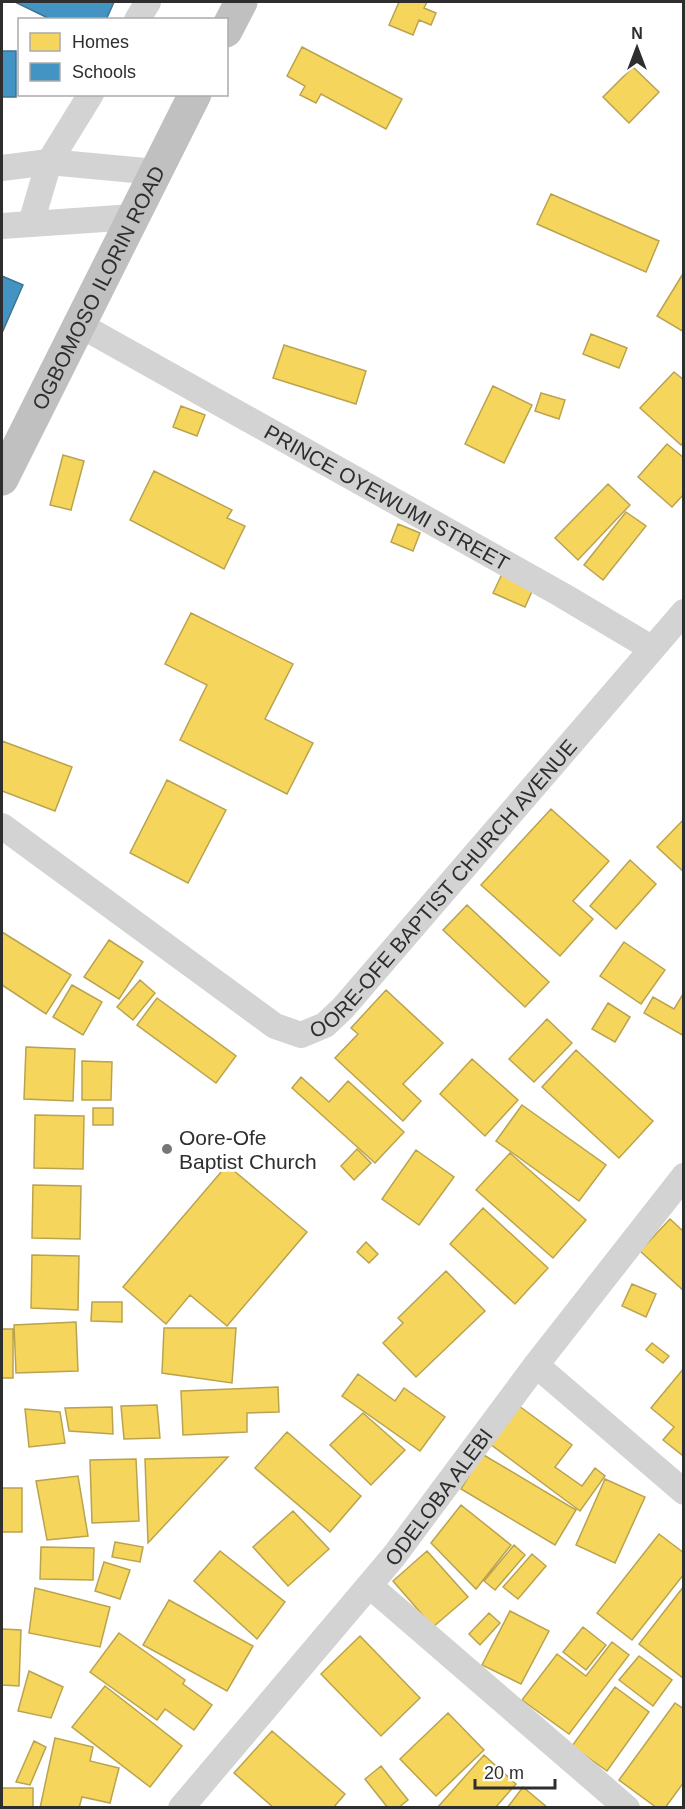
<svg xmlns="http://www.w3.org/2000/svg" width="685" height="1809" font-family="Arial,sans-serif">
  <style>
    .homes { fill: #f6d55c; stroke: #baa34e; stroke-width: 1.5 }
    .schools { fill: #4393c3; stroke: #3d7596; stroke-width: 1.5 }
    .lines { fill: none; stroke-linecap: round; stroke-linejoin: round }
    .minor { stroke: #d3d3d3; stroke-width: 26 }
    .highway { stroke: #c0c0c0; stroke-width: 33 }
    .poi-dot { fill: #777; stroke: #fff; stroke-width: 2 }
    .labels { text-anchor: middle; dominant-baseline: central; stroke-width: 6; stroke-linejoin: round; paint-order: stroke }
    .street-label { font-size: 21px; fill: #2e2e2e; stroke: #fff }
    .poi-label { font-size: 21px; fill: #2e2e2e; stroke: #fff; text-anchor: start }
  </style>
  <rect width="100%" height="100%" fill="#fff"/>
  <path class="homes" d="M399 2H427L424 8 436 13 431 25 419 20 413 35 389 25Z
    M302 47 402 99 386 129 321 94 316 103 300 95 305 86 287 76Z
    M633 67 659 92 629 123 603 97Z
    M551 194 659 241 646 272 537 224Z
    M684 272V332L657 316Z
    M591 334 627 348 619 368 583 354Z
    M284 345 366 371 356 404 273 378Z
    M674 372 684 380V442L681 445 640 408Z
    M493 386 532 405 504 463 465 444Z
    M541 393 565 400 559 419 535 411Z
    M181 406 205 415 197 436 173 427Z
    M667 444 684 458V494L672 507 638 477Z
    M63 455 84 461 71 510 50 505Z
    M154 471 232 510 227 518 245 526 224 569 130 520Z
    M608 484 630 505 578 560 555 538Z
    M626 512 646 526 603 580 584 565Z
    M398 524 420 533 413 551 391 542Z
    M502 574 533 589 525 607 493 593Z
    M191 613 293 664 265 719 313 743 287 794 180 740 207 685 165 664Z
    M2 741 72 767 55 811 2 791Z
    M167 780 226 810 188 883 130 853Z
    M551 809 609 861 573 901 593 919 560 956 481 885Z
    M684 819V872L657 847Z
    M630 860 656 884 616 929 590 906Z
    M467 905 549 982 525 1007 443 930Z
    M2 932 71 975 46 1014 2 985Z
    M109 940 143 962 119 999 84 977Z
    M624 942 665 970 641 1004 600 976Z
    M140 980 155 993 133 1020 117 1007Z
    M72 985 102 1002 83 1035 53 1017Z
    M386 990 443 1043 403 1084 421 1101 403 1121 335 1058 358 1034 351 1028Z
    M683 994 684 1036 644 1013 653 997 674 1009Z
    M157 998 236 1056 216 1083 137 1025Z
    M608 1003 630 1017 615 1042 592 1029Z
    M547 1019 572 1043 534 1082 509 1059Z
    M26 1047 75 1049 73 1101 24 1099Z
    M576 1050 653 1121 619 1158 542 1087Z
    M472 1059 518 1100 485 1136 440 1094Z
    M82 1061 112 1062 111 1100H82Z
    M301 1077 329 1102 348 1081 404 1132 375 1163 292 1088Z
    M522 1105 606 1165 579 1201 496 1141Z
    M93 1108H113V1125H93Z
    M35 1115 84 1116 83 1169 34 1168Z
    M357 1149 371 1163 354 1180 341 1166Z
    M416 1150 454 1177 419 1225 382 1199Z
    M510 1153 586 1220 553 1258 476 1190Z
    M227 1165 307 1232 227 1326 190 1295 166 1324 123 1287Z
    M33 1185 81 1186 80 1239 32 1238Z
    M483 1208 548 1268 515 1304 450 1244Z
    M670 1219 684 1232V1291L640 1251Z
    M366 1242 378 1254 369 1263 357 1252Z
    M32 1255 79 1256 78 1310 31 1308Z
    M446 1271 485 1311 416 1377 383 1343 403 1323 398 1318Z
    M632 1284 656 1294 646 1317 622 1306Z
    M92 1302H122V1322L91 1321Z
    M76 1322 78 1371 16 1373 14 1325Z
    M164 1328H236L232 1383 162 1373Z
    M2 1329H13V1378H2Z
    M652 1343 669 1356 663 1363 646 1350Z
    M684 1368V1453L682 1455 663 1440 674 1427 651 1408Z
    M358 1374 395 1401 404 1388 445 1417 420 1451 342 1396Z
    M278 1387 279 1412 247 1413V1432L183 1435 181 1391Z
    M157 1405 160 1438 124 1439 121 1406Z
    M519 1406 572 1445 555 1467 582 1486 595 1468 605 1476 580 1511 490 1444Z
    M112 1407 113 1434 69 1431 65 1408Z
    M25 1409 60 1412 65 1443 29 1447Z
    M363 1413 405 1450 371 1485 330 1445Z
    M287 1432 361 1496 330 1532 255 1468Z
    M482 1454 576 1510 555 1545 461 1489Z
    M228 1457 148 1543 145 1459Z
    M136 1459 139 1521 92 1523 90 1460Z
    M78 1476 88 1536 47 1540 36 1481Z
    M605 1479 645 1497 615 1563 576 1545Z
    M2 1488H22V1532H2Z
    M461 1505 511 1545 476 1589 431 1543Z
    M293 1511 329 1549 288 1586 253 1547Z
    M659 1534 684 1553V1574L632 1640 597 1613Z
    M115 1542 143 1547 140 1562 112 1557Z
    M514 1545 525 1555 495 1590 484 1581Z
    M41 1547 94 1548 93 1580 40 1579Z
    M220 1551 285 1602 257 1639 194 1581Z
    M427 1551 468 1597 433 1627 393 1581Z
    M532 1554 546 1566 518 1599 503 1587Z
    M104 1562 130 1570 120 1599 95 1591Z
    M684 1586V1678H683L639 1644Z
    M35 1588 110 1607 100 1647 29 1633Z
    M169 1600 253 1646 227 1691 143 1645Z
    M510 1611 549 1631 521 1684 482 1665Z
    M489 1613 500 1623 480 1645 469 1634Z
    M583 1627 606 1645 586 1670 563 1652Z
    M2 1629 21 1630 19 1686 2 1685Z
    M119 1633 185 1680 183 1684 212 1705 194 1730 165 1709 157 1720 90 1672Z
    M360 1636 420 1698 381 1736 321 1674Z
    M612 1642 629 1655 569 1734 522 1700 557 1654 586 1676Z
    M639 1656 672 1680 653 1706 619 1680Z
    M29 1671 63 1687 51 1718 18 1711Z
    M105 1686 182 1746 150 1787 72 1727Z
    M615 1687 649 1712 607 1771 572 1746Z
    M675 1703 684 1709V1782L665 1808H657L619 1780Z
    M448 1713 484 1750 436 1796 400 1759Z
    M272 1731 345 1794 333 1808H274L234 1773Z
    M55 1738 93 1747 90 1761 119 1768 110 1803 82 1797 79 1808H40Z
    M34 1741 46 1747 30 1785 16 1782Z
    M484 1755 516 1784 495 1808H437Z
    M381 1766 408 1800 398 1808H388L365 1779Z
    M523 1787 548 1808H507Z
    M2 1788H33V1808H2Z"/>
  <path class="schools" d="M18 2H114L106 20H52L17 3Z
    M2 51H16V97H2Z
    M2 276 23 285 2 333Z"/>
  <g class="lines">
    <g class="minor">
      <path d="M137 20 148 2"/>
      <path d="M2 168 49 162 156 172"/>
      <path d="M31 223 49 162 91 94"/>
      <path d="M2 226 133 217"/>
      <path id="s1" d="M80 325 562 595 651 648"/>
      <path id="s2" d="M2 826 275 1026 301 1035 325 1025 343 1008 684 612"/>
      <path d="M536 1365 684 1492"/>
      <path d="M370 1586 627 1808"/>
      <path id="s3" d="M181 1808 394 1556 536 1365 684 1176"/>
    </g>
    <g class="highway">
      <path d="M226 31 241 2"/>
      <path id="s4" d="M2 479 195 94"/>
    </g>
  </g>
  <circle class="poi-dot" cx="167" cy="1149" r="6"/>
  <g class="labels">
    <g class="street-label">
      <text stroke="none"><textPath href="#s4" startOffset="214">OGBOMOSO ILORIN ROAD</textPath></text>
      <text stroke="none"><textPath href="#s1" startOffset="352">PRINCE OYEWUMI STREET</textPath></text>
      <text stroke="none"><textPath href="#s2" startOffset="572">OORE-OFE BAPTIST CHURCH AVENUE</textPath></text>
      <text stroke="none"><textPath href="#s3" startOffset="404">ODELOBA ALEBI</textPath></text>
    </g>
    <g class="poi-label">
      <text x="179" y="1137">Oore-Ofe<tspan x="179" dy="24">Baptist Church</tspan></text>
    </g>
  </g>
  <rect width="685" height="1809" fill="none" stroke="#2e2e2e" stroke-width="6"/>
  <rect x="18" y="18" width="210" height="78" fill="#ffffff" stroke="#ababab" stroke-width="1.5"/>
  <rect x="30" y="33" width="30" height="18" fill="#f6d55c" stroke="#ababab" stroke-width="1.5"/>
  <text x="72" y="48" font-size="18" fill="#2e2e2e">Homes</text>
  <rect x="30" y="63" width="30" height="18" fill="#4393c3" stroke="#ababab" stroke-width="1.5"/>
  <text x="72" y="78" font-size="18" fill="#2e2e2e">Schools</text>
  <g transform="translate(637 48)" stroke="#ffffff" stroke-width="4.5" paint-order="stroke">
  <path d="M0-4.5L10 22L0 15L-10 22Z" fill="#2e2e2e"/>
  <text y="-9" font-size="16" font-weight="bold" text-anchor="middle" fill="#2e2e2e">N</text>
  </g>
  <path d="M475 1779v9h80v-9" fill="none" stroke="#2e2e2e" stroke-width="3"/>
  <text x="484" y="1779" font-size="18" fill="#2e2e2e" stroke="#ffffff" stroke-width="4.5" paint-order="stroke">20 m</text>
</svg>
